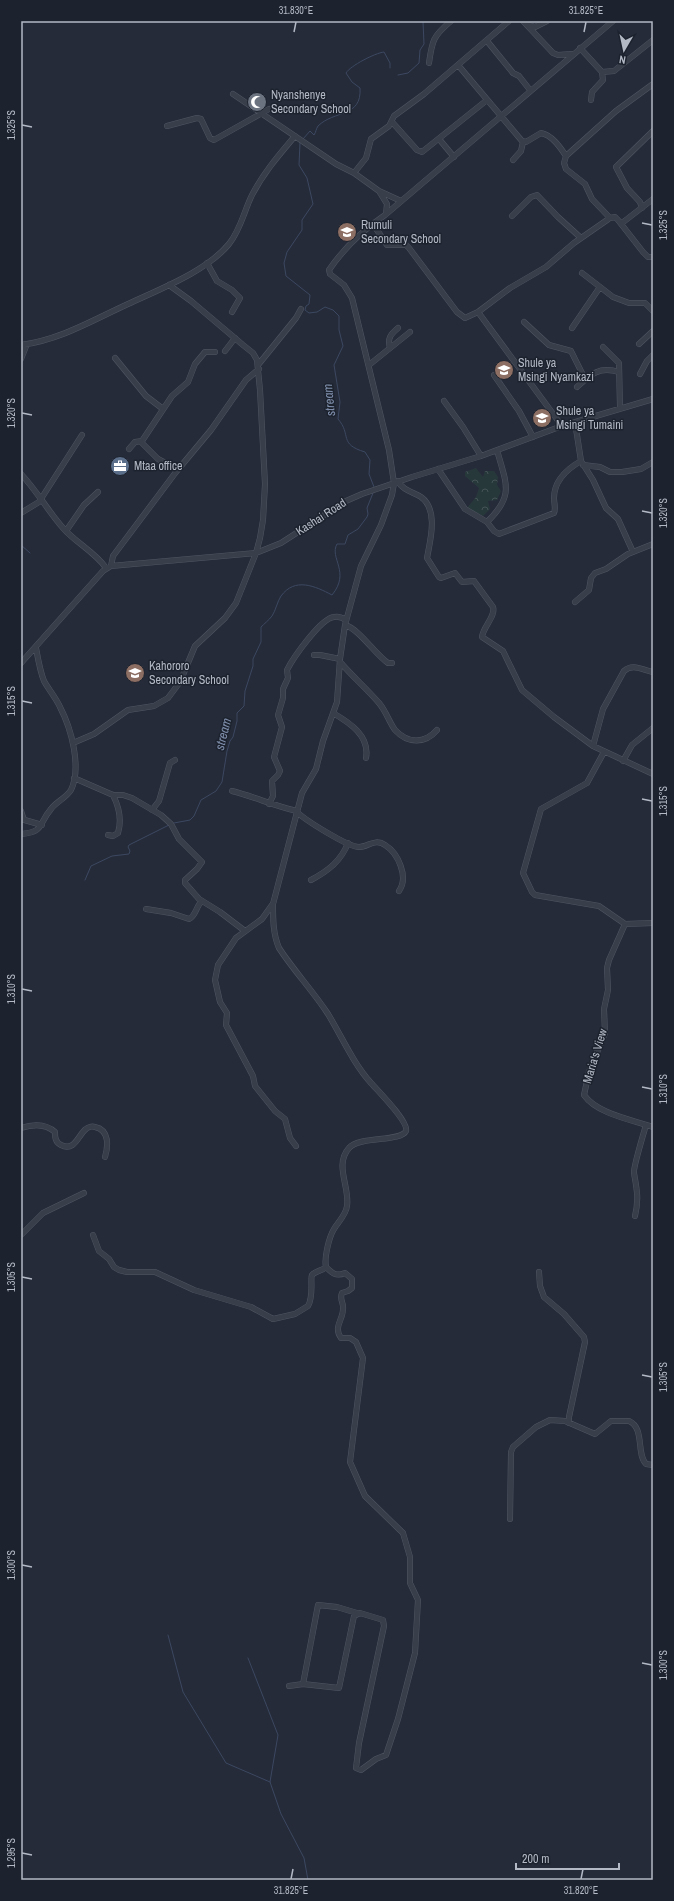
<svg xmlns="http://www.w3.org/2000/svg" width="674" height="1901" font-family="'Archivo Narrow',sans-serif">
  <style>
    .forest { fill: url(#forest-crowns) }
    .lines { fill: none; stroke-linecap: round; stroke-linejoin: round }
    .stream { stroke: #3c4861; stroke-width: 1 }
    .minor-casing { stroke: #505662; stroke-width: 6 }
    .minor { stroke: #383e4a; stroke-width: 5 }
    .ticks { fill: none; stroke: #b3b9c5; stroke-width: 1.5 }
    .labels { text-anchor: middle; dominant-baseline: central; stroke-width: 3; stroke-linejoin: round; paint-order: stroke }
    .poi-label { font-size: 12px; fill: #b3b9c5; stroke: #1d232e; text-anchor: start }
    .street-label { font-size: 12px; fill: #b3b9c5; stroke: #1d232e }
    .water-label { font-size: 13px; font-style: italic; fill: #7e8daa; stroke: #1d232e }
    .neatline { fill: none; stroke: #b3b9c5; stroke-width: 1.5 }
    .ticks-label { font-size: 10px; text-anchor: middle; fill: #b3b9c5 }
  </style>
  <defs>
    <pattern id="forest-crowns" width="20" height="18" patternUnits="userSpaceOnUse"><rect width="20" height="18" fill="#27383b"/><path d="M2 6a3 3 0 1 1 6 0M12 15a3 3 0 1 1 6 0" fill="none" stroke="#445356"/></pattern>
  </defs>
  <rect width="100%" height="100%" fill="#252b39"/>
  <path class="forest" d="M476 468 483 477 485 471H494L498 477 497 485 501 491 497 500 488 501 490 509 483 516 467 508 476 497 479 488 465 476V472Z"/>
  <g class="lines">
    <path class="stream" d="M398 75 408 73 419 63 420 50 424 44 423 21
      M303 139 310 131 314 135C316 132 316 129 318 126 334 110 362 118 360 88L352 82 346 73C350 66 375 53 384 52L390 63V68
      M300 143 299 165 307 178 313 204 302 220V230L287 252 284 263 286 276 310 295 309 304 306 306 305 310 309 313 317 312 325 307 333 310 339 316V330L343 346 334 365 340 402 338 419C352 435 338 444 365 452L370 460 369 474 374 487
      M21 545 30 553
      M174 823 190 820 194 816 201 800 216 791 222 782 227 751 230 741 233 737 237 721V713L244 706 245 691 253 666V659L261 642V627C264 624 269 620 272 616 276 610 277 602 281 596 295 577 315 586 332 595 351 572 329 558 337 544H345L348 535 358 529 367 517 368 514 367 508 373 493
      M85 880 91 866 112 856 129 854 130 851 128 847 129 845 169 825
      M168 1635 183 1692 226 1763 270 1782
      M248 1658 278 1735 270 1782 281 1814 304 1858 308 1880"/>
    <defs>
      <path id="minor" d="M523 21 553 53 558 55 572 54
        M528 25 535 27 547 21
        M487 41 513 73 519 76 530 90
        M580 48 602 72 614 71 653 40
        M429 63C432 41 433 36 451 21
        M458 65 522 141 526 142 541 133C552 135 560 147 566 156
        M233 94 336 164 354 173 379 191 401 201
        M591 100 592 92 603 80 602 72
        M392 122 417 150 422 152 487 100
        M167 126 197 118 201 119 210 138 214 140 269 109
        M439 139 454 157
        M513 160 521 151 523 142
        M354 173 366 158 371 139 389 126 394 116 424 94 509 21
        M379 191 387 204 386 214
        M642 208 640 202 627 188 616 167 653 131
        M512 216 531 197 537 195 558 217 581 238
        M610 218 592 199 585 184 566 169 564 163 566 156 616 111 653 84
        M622 223 653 199
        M373 224 387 245H406L409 248 457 312 465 318 478 312 510 288 546 267 574 243 610 218 615 217 618 220 643 252 648 257H653
        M207 263 217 281 232 290 240 298 232 312
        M582 273 613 297 629 303H645L653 311
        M478 312 562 426
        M524 322 549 345 571 351 585 379
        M572 328 600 287
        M639 344 653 331
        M21 345C60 340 93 320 128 304 160 289 207 271 229 244 241 229 244 211 252 195 264 172 279 155 295 136
        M603 347 619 363 620 408
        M390 348C387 338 391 334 398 328
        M225 351 235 338
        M115 358 146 396 163 409
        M21 359 27 344
        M258 365 296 318 301 309
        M369 365 410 332
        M640 374 647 361 653 355
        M494 375 519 411 533 437
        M577 387C591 374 599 366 619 372
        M444 401 463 427 481 456
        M575 422 581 461 593 480 606 508 618 519 633 552
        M129 449 135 442 142 441
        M583 465 600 467 610 472H622L641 469 653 462
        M438 469 465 509 487 522 494 531 499 534 554 513C556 509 554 503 554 498 554 481 567 469 581 461
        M176 472 211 430 246 380 259 369
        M21 474C37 491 48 511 63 528 76 543 95 552 106 568
        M398 481C402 490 413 492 421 497 439 510 430 541 427 558L439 577 441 578 455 573 462 582 474 581 493 607C496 616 483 627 482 637L503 651 522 690 554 717 593 746 653 774
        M21 513 39 502 82 435
        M487 522C515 495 506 484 497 450
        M66 531 84 505 98 492
        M111 566 113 556 176 472 175 468 158 459 142 443V441L172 396 188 382 195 364 205 352H215
        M575 602 589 590 591 578 595 573 606 569 628 554 653 544
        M345 625C359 629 375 654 388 663H392
        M314 655H320L340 659
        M21 663 103 571 111 566 256 553 281 543 346 501 362 494 412 477 481 456 562 426 653 399
        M341 663C353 677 367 689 379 703 386 711 389 722 395 730 408 744 425 744 437 730
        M333 713C350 723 370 736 366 758
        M73 743 94 734 128 710 154 706 168 698 180 682 195 646 225 618 236 603 256 553 260 538 263 520 265 484 260 390 257 360 253 353 243 345 191 301 169 285
        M593 746 603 709 624 671C633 663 642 670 653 672
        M604 752 587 783 541 809 523 873 532 892 535 895 599 906 625 924
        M623 761 632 745 653 728
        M74 778 113 795H123L132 798 161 815 171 824 179 839 202 862 197 869 185 880V883L199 899 220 912 245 931
        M232 791C255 797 275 806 297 811
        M269 804 273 796 272 781 278 775 280 771 274 757 282 727 278 715 283 698V689L288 678 287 670C293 658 321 618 334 617 339 616 343 618 346 620
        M152 810 159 801 170 763 175 760
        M21 811 24 820
        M297 812C305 820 348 847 359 847 368 847 375 838 385 845 398 853 409 877 399 891
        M21 819 42 825
        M21 834C45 832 38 824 51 809 56 802 66 798 71 790 82 767 71 728 60 707 56 698 49 690 44 681 40 671 38 659 36 648
        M108 835 113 836 118 833C122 820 119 807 113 795
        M311 880C328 871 341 861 348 843
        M272 905 262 919 236 938 218 965 215 980 220 1002 227 1013 226 1025 253 1076 255 1086 275 1111 285 1119 290 1138 296 1146
        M146 909 171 913 189 919C196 916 196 906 202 901
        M653 923 625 924 609 960 607 968 608 990 604 1009 605 1033 589 1072 584 1095C597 1114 633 1120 653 1127
        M21 1128C33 1124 45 1123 55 1132 55 1137 55 1142 61 1145 75 1152 78 1135 86 1129 88 1127 92 1126 95 1127 110 1130 108 1147 105 1157
        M635 1216C639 1199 637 1190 634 1173 633 1168 644 1132 646 1125
        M21 1235 43 1213 84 1193
        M93 1235 99 1251 109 1259 114 1267 119 1270 127 1272H155L194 1290 251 1307 273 1319 295 1314 308 1306C314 1296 310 1278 312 1275 315 1271 322 1271 326 1267
        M539 1272 540 1286 544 1297 564 1314 584 1337 585 1342 569 1417V1423
        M510 1519 511 1452 513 1447 536 1427 550 1420 565 1421 595 1434 611 1421H629C645 1428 636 1454 646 1464L653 1465
        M303 1684 318 1605 337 1607 357 1613
        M289 1686 303 1684 339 1688 354 1616 360 1613 383 1620 384 1626 359 1743 356 1768 361 1770 376 1759 386 1755 398 1719 415 1653 418 1600 410 1583V1557L403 1533 365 1496 350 1462 363 1358 356 1342 350 1338H341C333 1327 343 1320 343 1309 344 1303 339 1299 342 1293L348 1291 352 1288V1279L345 1273C336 1277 332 1273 326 1267 324 1258 329 1237 334 1229 338 1222 346 1215 347 1206 350 1187 334 1165 349 1148 359 1136 401 1142 406 1131 409 1122 378 1091 371 1083 353 1063 342 1037 328 1014 313 991 294 971 279 948 273 934 273 919 273 904L302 793 316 769 323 741 337 702 340 659 345 625 361 566 381 525 392 495 394 483 389 450 352 298 344 285 330 274 329 270C344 248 363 230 385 215L613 21"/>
    </defs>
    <use href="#minor" class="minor-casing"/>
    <use href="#minor" class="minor"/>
  </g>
  <path class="ticks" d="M294 32 296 22M584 32 586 22M22 125 32 127M642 223 652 225M22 413 32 415M642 511 652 513M22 701 32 703M642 799 652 801M22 989 32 991M642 1087 652 1089M22 1277 32 1279M642 1375 652 1377M22 1565 32 1567M642 1663 652 1665M22 1853 32 1855M291 1879 293 1869M581 1879 583 1869"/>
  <defs>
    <symbol id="mosque-disc" viewBox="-11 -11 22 22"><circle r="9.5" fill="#6b7280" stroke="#1d232e"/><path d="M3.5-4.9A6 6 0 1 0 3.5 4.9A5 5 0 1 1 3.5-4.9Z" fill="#fff"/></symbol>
    <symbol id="school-disc" viewBox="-11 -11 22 22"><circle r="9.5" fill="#8d6e63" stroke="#1d232e"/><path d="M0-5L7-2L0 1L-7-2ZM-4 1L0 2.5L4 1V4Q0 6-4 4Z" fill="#fff"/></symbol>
    <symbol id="office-disc" viewBox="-11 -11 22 22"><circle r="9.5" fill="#5c6f8a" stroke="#1d232e"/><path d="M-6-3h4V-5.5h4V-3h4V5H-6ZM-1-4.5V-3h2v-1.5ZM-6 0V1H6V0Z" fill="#fff"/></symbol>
  </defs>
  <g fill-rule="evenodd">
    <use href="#mosque-disc" x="246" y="91" width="22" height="22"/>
    <use href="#school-disc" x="336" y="221" width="22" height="22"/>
    <use href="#school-disc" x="493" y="359" width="22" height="22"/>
    <use href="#school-disc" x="531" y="407" width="22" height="22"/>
    <use href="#office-disc" x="109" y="455" width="22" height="22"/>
    <use href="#school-disc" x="124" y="662" width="22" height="22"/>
  </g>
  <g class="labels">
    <g class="poi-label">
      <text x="271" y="95">Nyanshenye<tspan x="271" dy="14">Secondary School</tspan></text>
      <text x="361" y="225">Rumuli<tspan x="361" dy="14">Secondary School</tspan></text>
      <text x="518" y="363">Shule ya<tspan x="518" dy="14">Msingi Nyamkazi</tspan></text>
      <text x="556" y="411">Shule ya<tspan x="556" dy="14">Msingi Tumaini</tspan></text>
      <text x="134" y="466">Mtaa office</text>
      <text x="149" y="666">Kahororo<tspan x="149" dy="14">Secondary School</tspan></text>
    </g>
    <g class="street-label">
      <text transform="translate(321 517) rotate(-33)">Kashai Road</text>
      <text transform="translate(595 1056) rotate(-73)">Maria's View</text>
    </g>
    <g class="water-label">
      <text transform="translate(329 400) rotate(-96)">stream</text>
      <text transform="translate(223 734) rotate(-76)">stream</text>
    </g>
  </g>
  <rect width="674" height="1901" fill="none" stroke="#1d232e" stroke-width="44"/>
  <g transform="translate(624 50) rotate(189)" stroke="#1d232e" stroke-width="3" paint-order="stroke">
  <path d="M0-3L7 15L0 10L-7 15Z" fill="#b3b9c5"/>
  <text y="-6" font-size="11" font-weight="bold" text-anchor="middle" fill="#b3b9c5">N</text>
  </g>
  <path d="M516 1863v6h103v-6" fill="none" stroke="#b3b9c5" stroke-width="2"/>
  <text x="522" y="1863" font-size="12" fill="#b3b9c5" stroke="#1d232e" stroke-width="3" paint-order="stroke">200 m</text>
  <rect x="22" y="22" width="630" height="1857" class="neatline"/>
  <g class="ticks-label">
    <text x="296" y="14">31.830°E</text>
    <text x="586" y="14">31.825°E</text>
    <text transform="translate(11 125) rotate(-90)" y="4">1.325°S</text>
    <text transform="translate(663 225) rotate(-90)" y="4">1.325°S</text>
    <text transform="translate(11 413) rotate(-90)" y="4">1.320°S</text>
    <text transform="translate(663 513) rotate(-90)" y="4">1.320°S</text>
    <text transform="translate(11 701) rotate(-90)" y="4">1.315°S</text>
    <text transform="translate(663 801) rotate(-90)" y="4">1.315°S</text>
    <text transform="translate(11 989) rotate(-90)" y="4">1.310°S</text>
    <text transform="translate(663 1089) rotate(-90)" y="4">1.310°S</text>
    <text transform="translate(11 1277) rotate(-90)" y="4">1.305°S</text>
    <text transform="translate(663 1377) rotate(-90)" y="4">1.305°S</text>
    <text transform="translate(11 1565) rotate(-90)" y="4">1.300°S</text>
    <text transform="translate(663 1665) rotate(-90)" y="4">1.300°S</text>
    <text transform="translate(11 1853) rotate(-90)" y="4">1.295°S</text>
    <text x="291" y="1894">31.825°E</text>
    <text x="581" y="1894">31.820°E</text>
  </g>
</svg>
